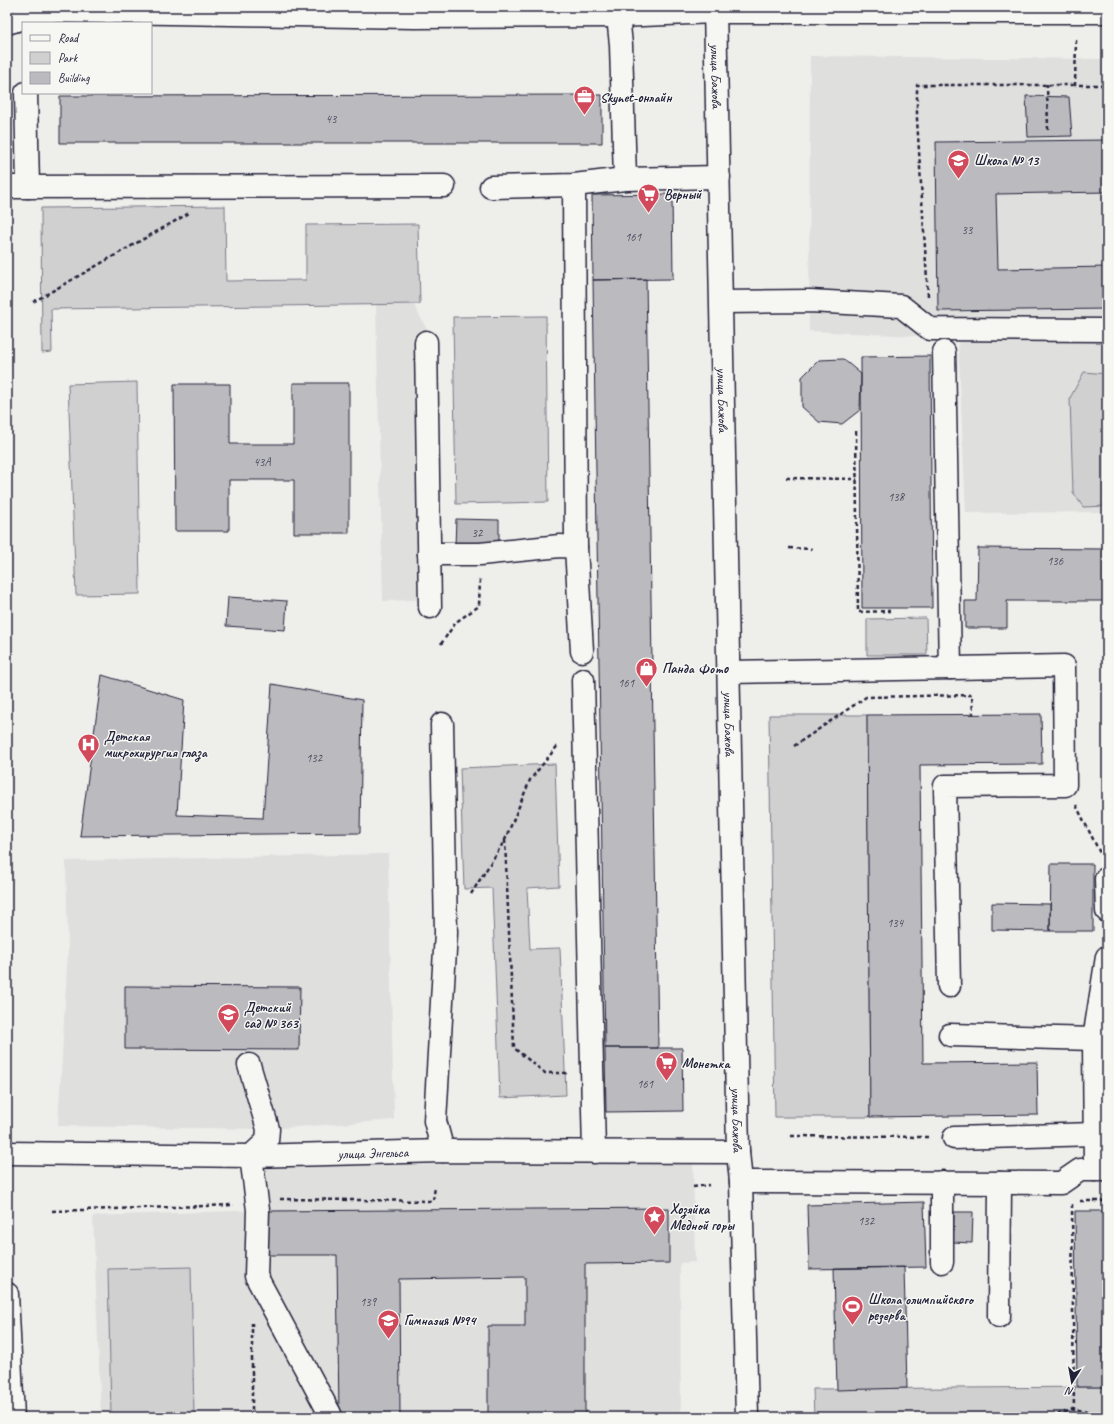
<svg xmlns="http://www.w3.org/2000/svg" width="1114" height="1424" font-family="Caveat,sans-serif">
  <style>
    .built { fill: #dfdfde }
    .green { fill: #d0d0d1; stroke: #797986 }
    .building { fill: #bbbbbf; stroke: #22223b }
    .lines { fill: none; stroke-linecap: round; stroke-linejoin: round }
    .minor-casing { stroke: #22223b; stroke-width: 25 }
    .path { stroke: #22223b; stroke-width: 2.5; stroke-dasharray: 4 3; stroke-linecap: butt }
    .minor { stroke: #f6f6f2; stroke-width: 22 }
    .labels { text-anchor: middle; dominant-baseline: central; stroke-width: 3; stroke-linejoin: round; paint-order: stroke }
    .number-label { font-size: 12px; fill: #48485c }
    .street-label { font-size: 14px; fill: #22223b; stroke: #f6f6f2 }
    .poi-label { font-size: 14px; font-weight: bold; fill: #22223b; stroke: #f6f6f2; text-anchor: start }
  </style>
  <rect width="100%" height="100%" fill="#eeeeeb"/>
  <filter id="ink" filterUnits="userSpaceOnUse"><feTurbulence type="fractalNoise" baseFrequency=".025" numOctaves="2"/><feDisplacementMap in="SourceGraphic" scale="8" xChannelSelector="R" yChannelSelector="G"/><feConvolveMatrix kernelMatrix="1 2 1 2 8 2 1 2 1" color-interpolation-filters="sRGB"/></filter>
  <g filter="url(#ink)">
    <path class="built" d="M810 56 1107 59V512L966 513 958 338 809 331Z
      M376 305H414L433 341 437 599 383 601Z
      M388 854 394 1120 268 1129 58 1126 68 950 66 861Z
      M693 1161 695 1262 680 1263 681 1417H101L93 1216 258 1210 264 1199 265 1167Z"/>
    <path class="green" d="M225 206 226 281 306 280V225L418 224 420 304 51 309 52 352 42 353 41 208Z
      M546 316 548 502 456 504 453 317Z
      M1084 372 1107 374V506L1083 507 1073 492 1070 398Z
      M137 382 140 594 76 595 68 384Z
      M926 618 927 655H867V619Z
      M769 715H867L870 1117H775Z
      M555 764 559 886 527 888 530 949 560 948 566 1095 500 1098 492 888 464 889 460 768Z
      M191 1267 194 1417H111L108 1269Z
      M1107 1387V1417H814L813 1389Z"/>
    <path class="building" d="M602 95V143H60V96Z
      M1026 96 1069 97 1072 136 1028 137Z
      M1107 140V192L996 194 998 269 1107 267V309L938 311 936 142Z
      M672 194 673 279 593 280 592 195Z
      M646 279 658 1048H605L593 280Z
      M930 356 932 608H862L861 357Z
      M843 359 861 374 860 410 842 424 819 422 802 407V377L819 360Z
      M293 383H349V533H294V480H229V531H175L174 384H230V444H293Z
      M456 519 499 520V547L455 546Z
      M978 548 1107 549V601H1007V628H965V601H977Z
      M228 597 287 601 285 630 226 626Z
      M102 675 184 700 177 815 263 818 272 684 362 700 360 833 80 836Z
      M1041 714 1042 764 920 765 923 1063 1037 1062 1038 1115 870 1117 867 715Z
      M1051 864H1093V931H1050Z
      M992 903 1050 904V931L992 930Z
      M125 986 300 987 299 1050 125 1049Z
      M605 1048H682L683 1111 606 1112Z
      M924 1202 926 1267 809 1269 807 1205Z
      M669 1208V1263L585 1264V1417H488V1326H525V1277L399 1279 400 1417H339L337 1255H266V1211Z
      M1075 1211H1107V1387H1077Z
      M954 1212H973L972 1243 953 1242Z
      M904 1267 907 1388 837 1390 834 1268Z"/>
    <g class="lines">
      <defs>
        <g id="minor">
          <path d="M613 7 618 16 621 45 625 179"/>
          <path id="s1" d="M715 7 738 1152 741 1182 747 1417"/>
          <path d="M7 23 48 11 414 17 618 16 715 12H1107"/>
          <path d="M26 93 28 187"/>
          <path d="M574 185 576 547 582 651"/>
          <path d="M7 187 444 186"/>
          <path d="M491 187 574 185 625 179 719 177"/>
          <path d="M722 302 810 301 901 306 930 329 1107 330"/>
          <path d="M426 342 430 607"/>
          <path d="M944 352 950 668"/>
          <path d="M429 554H480L560 546 576 547"/>
          <path d="M730 672 1064 666 1065 785 945 786 949 986"/>
          <path d="M583 680 594 1152"/>
          <path d="M442 724 446 933 435 1121 443 1151"/>
          <path d="M1106 879 1107 911"/>
          <path d="M950 1035 1094 1039"/>
          <path d="M249 1065 268 1129 267 1141 251 1156 258 1210 256 1276 330 1414"/>
          <path d="M954 1138 1095 1134"/>
          <path id="s2" d="M7 1153 251 1156 443 1151 738 1152"/>
          <path d="M1095 1170 1094 1039 1107 957"/>
          <path d="M741 1182 1061 1183 1080 1170H1107"/>
          <path d="M942 1262V1182"/>
          <path d="M7 1294 13 1417"/>
          <path d="M999 1316 1000 1183"/>
        </g>
      </defs>
      <use href="#minor" class="minor-casing"/>
      <path class="path" d="M1076 40 1075 85H1107
        M1047 84 1048 131
        M928 296 917 119V85H1075
        M33 302 191 212
        M856 431 858 612 890 611
        M786 478 857 479
        M789 548 812 549
        M441 644 456 622 479 606 480 579
        M794 746 866 697 972 695 973 714
        M1076 805 1101 855
        M505 840 514 1048 545 1073H569
        M471 894 505 840 530 780 559 744
        M791 1136 930 1137
        M693 1187 709 1185
        M280 1199 433 1201 435 1187
        M1080 1201H1107
        M1072 1204 1074 1417
        M52 1211 234 1205
        M252 1417V1323
        M1051 1417 1073 1409 1107 1415"/>
      <use href="#minor" class="minor"/>
    </g>
  </g>
  <defs>
    <symbol id="office-pin" viewBox="-11 -11 22 30"><path d="M0 17L-7.5 6A9.5 9.5 0 1 1 7.5 6Z" fill="#d1495b" stroke="#f6f6f2"/><path d="M-6-3h4V-5.5h4V-3h4V5H-6ZM-1-4.5V-3h2v-1.5ZM-6 0V1H6V0Z" fill="#fff"/></symbol>
    <symbol id="school-pin" viewBox="-11 -11 22 30"><path d="M0 17L-7.5 6A9.5 9.5 0 1 1 7.5 6Z" fill="#d1495b" stroke="#f6f6f2"/><path d="M0-5L7-2L0 1L-7-2ZM-4 1L0 2.5L4 1V4Q0 6-4 4Z" fill="#fff"/></symbol>
    <symbol id="supermarket-pin" viewBox="-11 -11 22 30"><path d="M0 17L-7.5 6A9.5 9.5 0 1 1 7.5 6Z" fill="#d1495b" stroke="#f6f6f2"/><path d="M-6-5.5h2.5l.6 2H6L4.5 2H-2.5L-4.4-4H-6ZM-1.5 3.2a1.3 1.3 0 1 0 .1 0ZM3 3.2a1.3 1.3 0 1 0 .1 0Z" fill="#fff"/></symbol>
    <symbol id="shop-pin" viewBox="-11 -11 22 30"><path d="M0 17L-7.5 6A9.5 9.5 0 1 1 7.5 6Z" fill="#d1495b" stroke="#f6f6f2"/><path d="M-5-2.5h2.3a2.7 3.5 0 0 1 5.4 0H5L5.5 6h-11ZM-1.5-2.5h3a1.5 2.3 0 0 0-3 0Z" fill="#fff"/></symbol>
    <symbol id="hospital-pin" viewBox="-11 -11 22 30"><path d="M0 17L-7.5 6A9.5 9.5 0 1 1 7.5 6Z" fill="#d1495b" stroke="#f6f6f2"/><path d="M-5-5h3v3.5h4V-5h3V5h-3V1.5h-4V5h-3Z" fill="#fff"/></symbol>
    <symbol id="sight-pin" viewBox="-11 -11 22 30"><path d="M0 17L-7.5 6A9.5 9.5 0 1 1 7.5 6Z" fill="#d1495b" stroke="#f6f6f2"/><path d="M0-6L1.8-2.2L6-1.7L2.9 1.2L3.7 5.4L0 3.3L-3.7 5.4L-2.9 1.2L-6-1.7L-1.8-2.2Z" fill="#fff"/></symbol>
    <symbol id="stadium-pin" viewBox="-11 -11 22 30"><path d="M0 17L-7.5 6A9.5 9.5 0 1 1 7.5 6Z" fill="#d1495b" stroke="#f6f6f2"/><path d="M0-5a6.5 5 0 1 0 0 10a6.5 5 0 1 0 0-10ZM-3.5-1.8h7v3.6h-7Z" fill="#fff"/></symbol>
  </defs>
  <g fill-rule="evenodd">
    <use href="#office-pin" x="572" y="84" width="25" height="34"/>
    <use href="#school-pin" x="946" y="148" width="25" height="34"/>
    <use href="#supermarket-pin" x="636" y="182" width="25" height="34"/>
    <use href="#shop-pin" x="634" y="656" width="25" height="34"/>
    <use href="#hospital-pin" x="76" y="732" width="25" height="34"/>
    <use href="#school-pin" x="216" y="1002" width="25" height="34"/>
    <use href="#supermarket-pin" x="654" y="1050" width="25" height="34"/>
    <use href="#sight-pin" x="642" y="1204" width="25" height="34"/>
    <use href="#stadium-pin" x="840" y="1294" width="25" height="34"/>
    <use href="#school-pin" x="376" y="1308" width="25" height="34"/>
  </g>
  <g class="labels">
    <g class="number-label">
      <text x="331" y="119">43</text>
      <text x="967" y="230">33</text>
      <text x="633" y="237">161</text>
      <text x="262" y="462">43А</text>
      <text x="896" y="497">138</text>
      <text x="477" y="533">32</text>
      <text x="1055" y="561">136</text>
      <text x="626" y="683">161</text>
      <text x="314" y="758">132</text>
      <text x="895" y="923">134</text>
      <text x="645" y="1084">161</text>
      <text x="866" y="1221">132</text>
      <text x="368" y="1302">139</text>
    </g>
    <g class="street-label">
      <text stroke="none"><textPath href="#s1" startOffset="69">улица Бажова</textPath></text>
      <text stroke="none"><textPath href="#s1" startOffset="393">улица Бажова</textPath></text>
      <text stroke="none"><textPath href="#s1" startOffset="717">улица Бажова</textPath></text>
      <text stroke="none"><textPath href="#s1" startOffset="1113">улица Бажова</textPath></text>
      <text stroke="none"><textPath href="#s2" startOffset="366">улица Энгельса</textPath></text>
    </g>
    <g class="poi-label">
      <text x="600" y="97">Skynet-онлайн</text>
      <text x="974" y="160">Школа № 13</text>
      <text x="664" y="194">Верный</text>
      <text x="662" y="668">Панда Фото</text>
      <text x="104" y="736">Детская<tspan x="104" dy="16">микрохирургия глаза</tspan></text>
      <text x="244" y="1007">Детский<tspan x="244" dy="16">сад № 363</tspan></text>
      <text x="682" y="1063">Монетка</text>
      <text x="670" y="1209">Хозяйка<tspan x="670" dy="16">Медной горы</tspan></text>
      <text x="868" y="1299">Школа олимпийского<tspan x="868" dy="16">резерва</tspan></text>
      <text x="404" y="1320">Гимназия №94</text>
    </g>
  </g>
  <rect width="1114" height="1424" fill="none" stroke="#f6f6f2" stroke-width="24"/>
  <rect x="12" y="12" width="1090" height="1400" fill="none" stroke="#22223b" stroke-width="1.5" filter="url(#ink)"/>
  <rect x="22" y="22" width="130" height="72" fill="#f6f6f2" stroke="#a1a1a9"/>
  <rect x="30" y="35" width="20" height="6" fill="#f6f6f2" stroke="#a1a1a9"/>
  <text x="58" y="42" font-size="12" fill="#22223b">Road</text>
  <rect x="30" y="52" width="20" height="12" fill="#d0d0d1" stroke="#a1a1a9"/>
  <text x="58" y="62" font-size="12" fill="#22223b">Park</text>
  <rect x="30" y="72" width="20" height="12" fill="#bbbbbf" stroke="#a1a1a9"/>
  <text x="58" y="82" font-size="12" fill="#22223b">Building</text>
  <g transform="translate(1072 1382) rotate(191)" stroke="#f6f6f2" stroke-width="3" paint-order="stroke">
  <path d="M0-3L7 15L0 10L-7 15Z" fill="#22223b"/>
  <text y="-6" font-size="11" font-weight="bold" text-anchor="middle" fill="#22223b">N</text>
  </g>
</svg>
